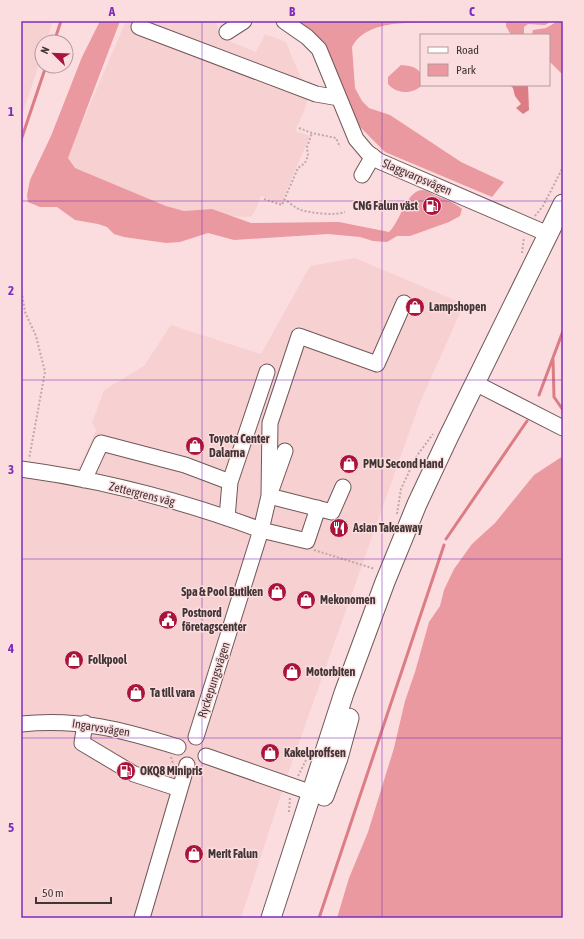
<svg xmlns="http://www.w3.org/2000/svg" width="584" height="939" font-family="'Asap Condensed',sans-serif">
  <style>
    .built { fill: #f7d0d2 }
    .green { fill: #e9999f }
    .water { fill: #dc7d86 }
    .lines { fill: none; stroke-linecap: round; stroke-linejoin: round }
    .stream { stroke: #dc7d86; stroke-width: 3 }
    .minor-casing { stroke: #715859; stroke-width: 17 }
    .major-casing { stroke: #715859; stroke-width: 21 }
    .path { stroke: #c0a7a9; stroke-width: 2; stroke-dasharray: 2 2; stroke-linecap: butt }
    .minor { stroke: #fff; stroke-width: 15 }
    .major { stroke: #fff; stroke-width: 19 }
    .grid { fill: none; stroke: #7b2cbf; stroke-width: 1; stroke-opacity: 0.55 }
    .labels { text-anchor: middle; dominant-baseline: central; stroke-width: 3; stroke-linejoin: round; paint-order: stroke }
    .street-label { font-size: 12px; fill: #413536; stroke: #fcdddf }
    .poi-label { font-size: 12px; font-weight: bold; fill: #413536; stroke: #fcdddf; text-anchor: start }
    .neatline { fill: none; stroke: #7b2cbf; stroke-width: 1.5 }
    .grid-label { font-size: 13px; text-anchor: middle; font-weight: bold; fill: #7b2cbf }
  </style>
  <rect width="100%" height="100%" fill="#fcdddf"/>
  <path class="built" d="M21 21H53L46 42H42V55L21 118Z
    M126 21H216L218 30 227 40 256 52 265 34 286 42 300 76 305 81 312 82 305 109 295 131 310 136 281 204 261 196 257 207 252 216 245 217 229 216 212 209 184 211 166 206 75 168 68 158 72 146Z
    M355 258 464 304 419 405 285 782 241 918H21V465L72 470 80 466 96 430 92 423 104 390 144 366 171 325 261 354 310 266Z"/>
  <path class="green" d="M100 21H120L68 158 75 168 166 206 184 211 212 209 251 223 339 222 389 232C401 221 406 190 423 190 426 190 431 193 434 195 444 199 454 202 462 209L460 216 449 222 410 236H397L387 242 373 241 360 237 328 234 234 240 208 233 180 242 166 243 124 237 114 234 107 227 98 224 75 220 57 207H40L28 202 27 195 30 180 51 136 82 57Z
    M296 21H456C424 26 370 14 352 47L355 88 362 101 369 108 390 115 461 162 504 182 492 197 385 152 359 126 325 47Z
    M506 21H552L545 25 528 24 524 27V35H511L506 26Z
    M558 21H563V75L549 61V35H532L533 30 546 28Z
    M401 65C409 66 419 66 421 76 422 79 421 82 422 85 413 95 396 94 388 84V77Z
    M563 456V918H337L349 878 368 832 394 748 405 701 415 672 429 622 440 606 444 590 454 569 472 544 495 523 534 475Z"/>
  <path class="water" d="M510 85H528L529 110 523 114 516 108 521 104 515 96 513 88Z"/>
  <g class="lines">
    <path class="stream" d="M54 42 61 21
      M21 140 46 66
      M553 359 554 397 563 410
      M539 395 563 331
      M446 539 527 421
      M319 918 444 545"/>
    <defs>
      <path id="minor" d="M284 21 307 37 319 49 356 139 367 152 379 161 548 234
        M139 27 316 94 339 98
        M227 32 244 21
        M362 175 373 156
        M475 383 563 428
        M21 469C103 480 183 501 261 530L269 496 285 451
        M84 480 101 443 185 465 230 482
        M343 487 332 512 269 496 270 423 299 336 377 364 404 303
        M227 518 230 482 267 372
        M85 723 82 743 134 774 180 789
        M21 724C80 718 123 730 178 747
        M196 737 261 530 307 541 318 508
        M206 756 321 796
        M142 918 187 765"/>
      <path id="major" d="M324 796 338 758 349 718
        M271 918 344 693 385 582 417 504 448 438 563 204"/>
    </defs>
    <use href="#minor" class="minor-casing"/>
    <use href="#major" class="major-casing"/>
    <path class="path" d="M299 128 312 133 336 138 340 147
      M264 199 282 205 298 168 305 163 308 156 307 147 312 133
      M284 199C289 202 295 208 301 210 311 213 335 216 345 212
      M535 216 543 206 563 167
      M522 253 524 237
      M21 288 25 312 36 336 45 372 29 459
      M397 514 401 489 416 457 433 434
      M314 550 375 569
      M171 757 174 766
      M298 776 306 760
      M289 812 290 797"/>
    <use href="#minor" class="minor"/>
    <use href="#major" class="major"/>
  </g>
  <path class="grid" d="M202 21V918M382 21V918M21 201H563M21 380H563M21 559H563M21 738H563"/>
  <defs>
    <symbol id="fuel-disc" viewBox="-11 -11 22 22"><circle r="9.5" fill="#aa133b" stroke="#fcdddf"/><path d="M-5.5-6h7V0h2V4h1.3V-2.5L3-4.5l.8-.8L6-3V5H2.5V1h-1V6h-7ZM-4.2-4.7v3.2H.2V-4.7Z" fill="#fff"/></symbol>
    <symbol id="shop-disc" viewBox="-11 -11 22 22"><circle r="9.5" fill="#aa133b" stroke="#fcdddf"/><path d="M-5-2.5h2.3a2.7 3.5 0 0 1 5.4 0H5L5.5 6h-11ZM-1.5-2.5h3a1.5 2.3 0 0 0-3 0Z" fill="#fff"/></symbol>
    <symbol id="restaurant-disc" viewBox="-11 -11 22 22"><circle r="9.5" fill="#aa133b" stroke="#fcdddf"/><path d="M-5-6h1v4h1v-4h1v4h1v-4h1v5L-1.5 .5V6h-2V.5L-5-1ZM5-6V6H3V1.5H1.5Q1.5-4 5-6Z" fill="#fff"/></symbol>
    <symbol id="civic-disc" viewBox="-11 -11 22 22"><circle r="9.5" fill="#aa133b" stroke="#fcdddf"/><path d="M-.6-6.5H3V-4.5H.6V-3L4-1V1h2V6H-6V1h2V-1L-.6-3ZM-1.2 2.5V6h2.4V2.5Z" fill="#fff"/></symbol>
  </defs>
  <g fill-rule="evenodd">
    <use href="#fuel-disc" x="421" y="195" width="22" height="22"/>
    <use href="#shop-disc" x="404" y="296" width="22" height="22"/>
    <use href="#shop-disc" x="184" y="435" width="22" height="22"/>
    <use href="#shop-disc" x="338" y="453" width="22" height="22"/>
    <use href="#restaurant-disc" x="328" y="517" width="22" height="22"/>
    <use href="#shop-disc" x="266" y="581" width="22" height="22"/>
    <use href="#shop-disc" x="295" y="589" width="22" height="22"/>
    <use href="#civic-disc" x="157" y="609" width="22" height="22"/>
    <use href="#shop-disc" x="63" y="649" width="22" height="22"/>
    <use href="#shop-disc" x="281" y="661" width="22" height="22"/>
    <use href="#shop-disc" x="125" y="682" width="22" height="22"/>
    <use href="#shop-disc" x="259" y="742" width="22" height="22"/>
    <use href="#fuel-disc" x="115" y="760" width="22" height="22"/>
    <use href="#shop-disc" x="183" y="843" width="22" height="22"/>
  </g>
  <g class="labels">
    <g class="street-label">
      <text transform="translate(417 177) rotate(23)">Slaggvarpsvägen</text>
      <text transform="translate(142 494) rotate(14)">Zettergrens väg</text>
      <text transform="translate(214 680) rotate(-72)">Ryckepungsvägen</text>
      <text transform="translate(101 728) rotate(9)">Ingarvsvägen</text>
    </g>
    <g class="poi-label">
      <text x="418" y="206" text-anchor="end">CNG Falun väst</text>
      <text x="429" y="307">Lampshopen</text>
      <text x="209" y="439">Toyota Center<tspan x="209" dy="14">Dalarna</tspan></text>
      <text x="363" y="464">PMU Second Hand</text>
      <text x="353" y="528">Asian Takeaway</text>
      <text x="263" y="592" text-anchor="end">Spa &amp; Pool Butiken</text>
      <text x="320" y="600">Mekonomen</text>
      <text x="182" y="613">Postnord<tspan x="182" dy="14">företagscenter</tspan></text>
      <text x="88" y="660">Folkpool</text>
      <text x="306" y="672">Motorbiten</text>
      <text x="150" y="693">Ta till vara</text>
      <text x="284" y="753">Kakelproffsen</text>
      <text x="140" y="771">OKQ8 Minipris</text>
      <text x="208" y="854">Merit Falun</text>
    </g>
  </g>
  <rect width="584" height="939" fill="none" stroke="#fcdddf" stroke-width="44"/>
  <rect x="420" y="34" width="130" height="52" fill="#fcdddf" stroke="#b19a9b"/>
  <rect x="428" y="47" width="20" height="6" fill="#ffffff" stroke="#b19a9b"/>
  <text x="456" y="54" font-size="12" fill="#413536">Road</text>
  <rect x="428" y="64" width="20" height="12" fill="#e9999f" stroke="#b19a9b"/>
  <text x="456" y="74" font-size="12" fill="#413536">Park</text>
  <g transform="translate(54 54) rotate(293)"><circle r="19" fill="#fcdddf" stroke="#b19a9b"/>
  <path d="M0-3L7 15L0 10L-7 15Z" fill="#aa133b"/>
  <text y="-6" font-size="11" font-weight="bold" text-anchor="middle" fill="#413536">N</text>
  </g>
  <path d="M36 897v6h75v-6" fill="none" stroke="#413536" stroke-width="2"/>
  <text x="42" y="897" font-size="12" fill="#413536" stroke="#fcdddf" stroke-width="3" paint-order="stroke">50 m</text>
  <rect x="22" y="22" width="540" height="895" class="neatline"/>
  <g class="grid-label">
    <text x="112" y="16">A</text>
    <text x="292" y="16">B</text>
    <text x="472" y="16">C</text>
    <text x="11" y="116">1</text>
    <text x="11" y="295">2</text>
    <text x="11" y="474">3</text>
    <text x="11" y="653">4</text>
    <text x="11" y="832">5</text>
  </g>
</svg>
